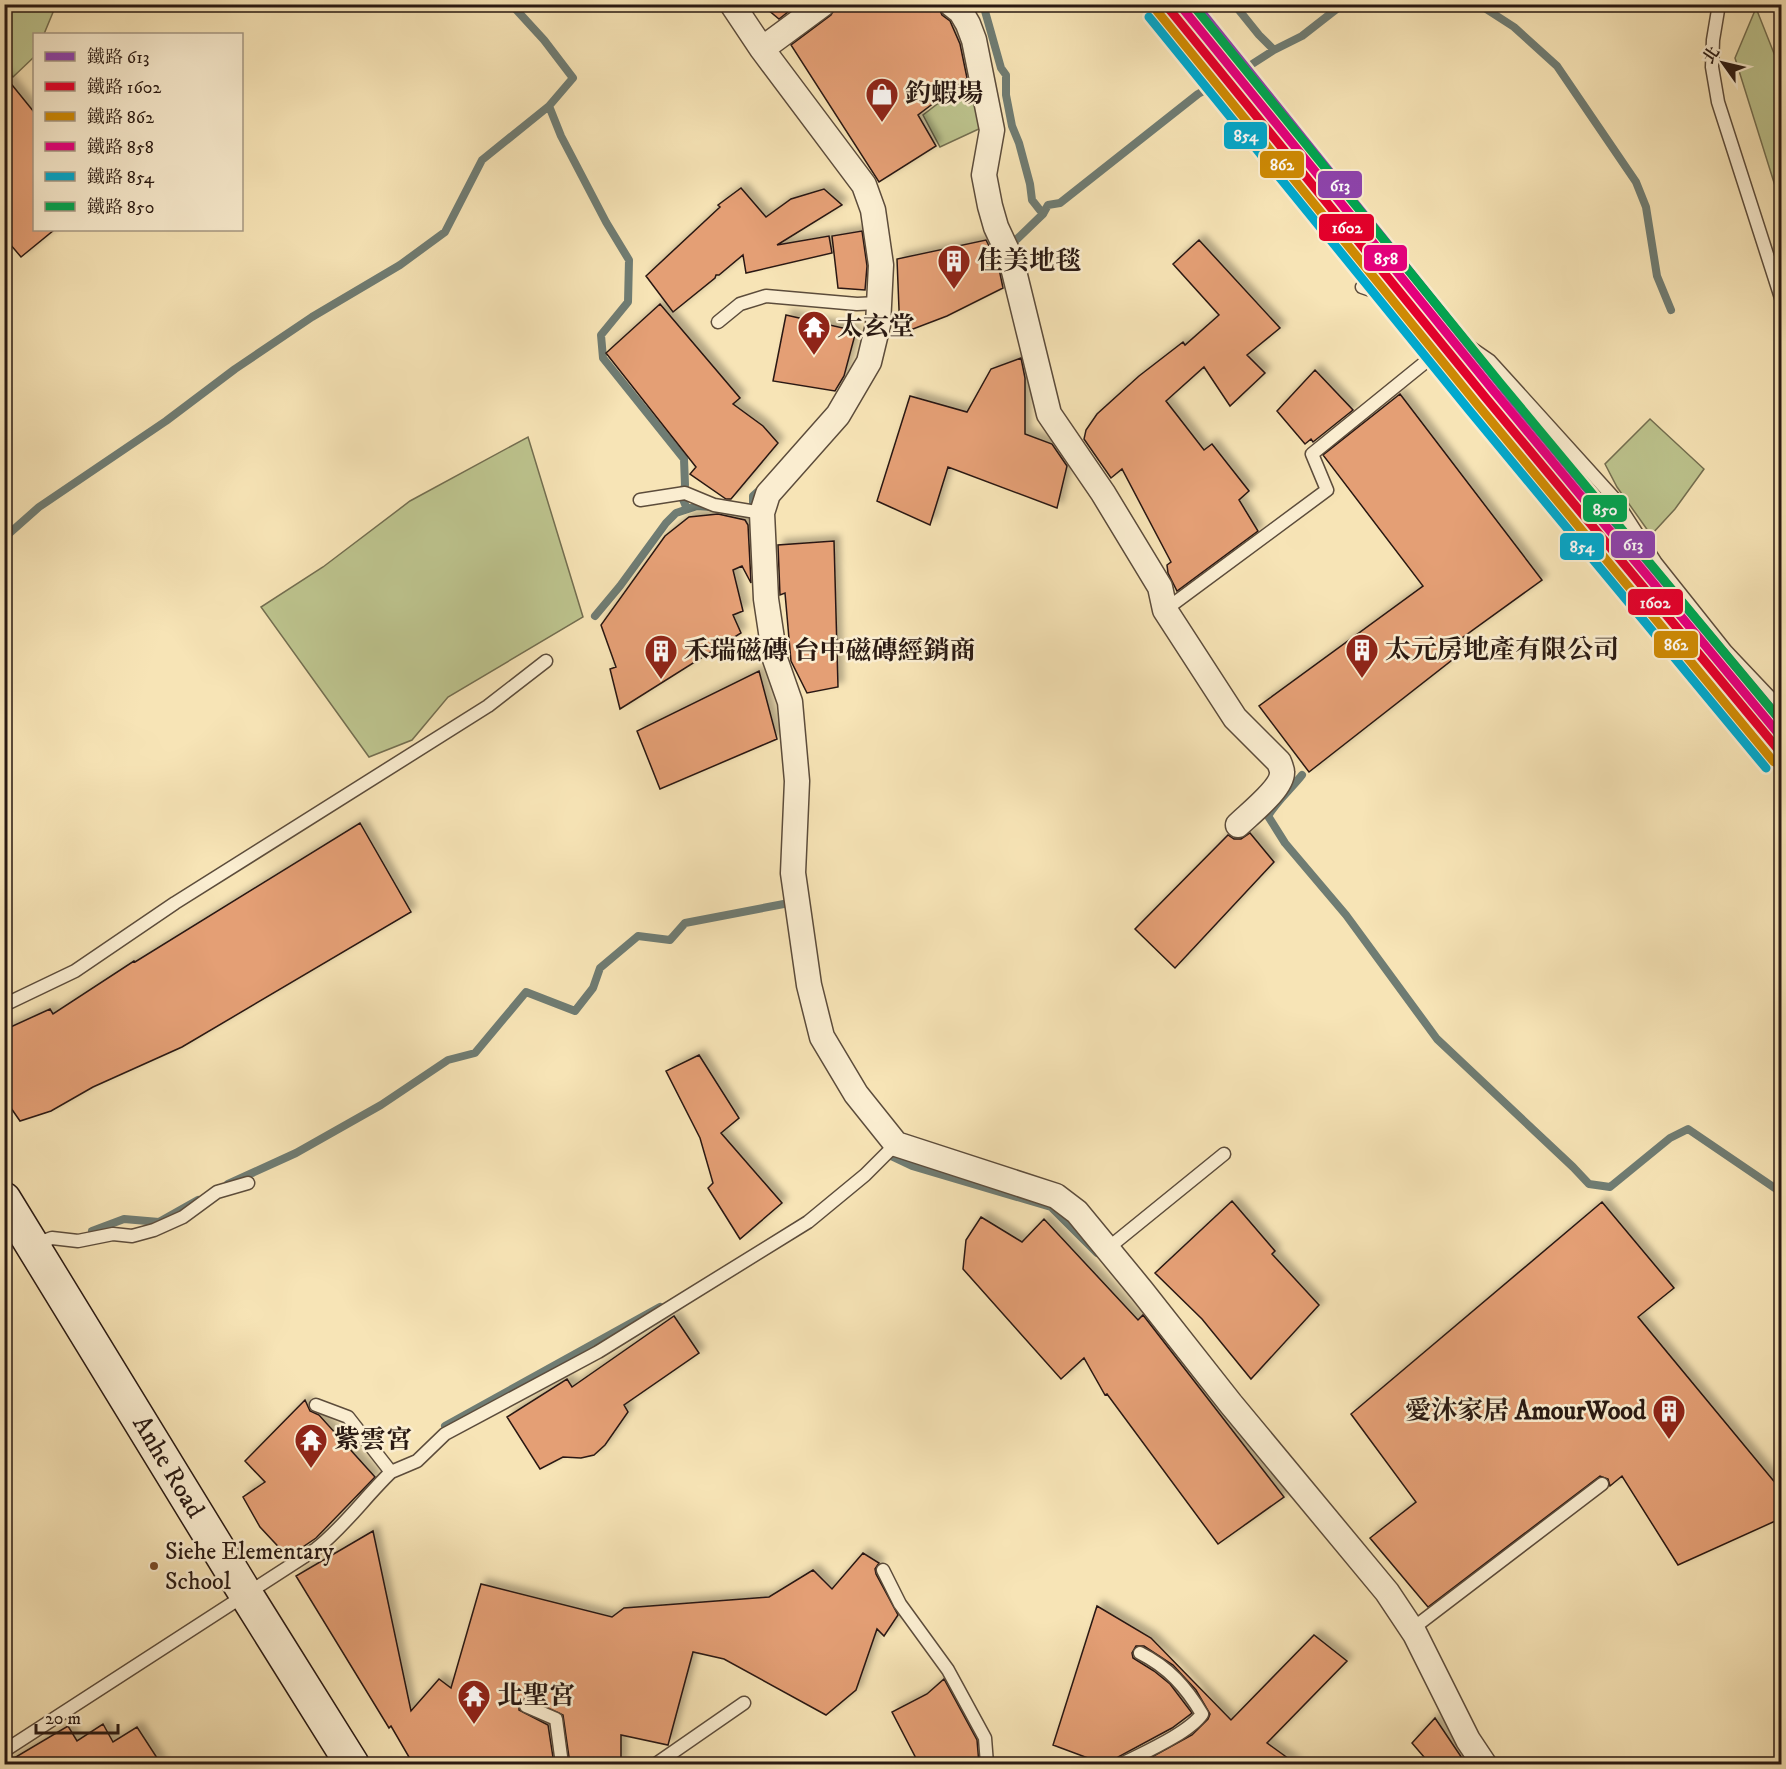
<svg xmlns="http://www.w3.org/2000/svg" width="1786" height="1769" font-family="'IM FELL DW Pica','Noto Serif TC',serif">
  <style>
    .green { fill: #bdc48e; stroke: #736e50; stroke-width: 1.5 }
    .lines { fill: none; stroke-linecap: round; stroke-linejoin: round }
    .stream { stroke: #6f7c73; stroke-width: 8 }
    .building { fill: #e49f75; stroke: #291912; stroke-width: 1.5; filter: url(#shadow) }
    .service-casing { stroke: #5c4c3b; stroke-width: 15 }
    .minor-casing { stroke: #5c4c3b; stroke-width: 27 }
    .secondary-casing { stroke: #291912; stroke-width: 36 }
    .service { stroke: #faedd0; stroke-width: 12 }
    .minor { stroke: #faedd0; stroke-width: 24 }
    .secondary { stroke: #faedd0; stroke-width: 33 }
    .rail-1-casing { stroke: #faedd0; stroke-width: 14 }
    .rail-2-casing { stroke: #faedd0; stroke-width: 14 }
    .rail-3-casing { stroke: #faedd0; stroke-width: 14 }
    .rail-4-casing { stroke: #faedd0; stroke-width: 14 }
    .rail-5-casing { stroke: #faedd0; stroke-width: 14 }
    .rail-6-casing { stroke: #faedd0; stroke-width: 14 }
    .rail-1 { stroke: #8e44ad; stroke-width: 9 }
    .rail-2 { stroke: #e4002b; stroke-width: 9 }
    .rail-3 { stroke: #ce8a04; stroke-width: 9 }
    .rail-4 { stroke: #e5007d; stroke-width: 9 }
    .rail-5 { stroke: #00a9ce; stroke-width: 9 }
    .rail-6 { stroke: #00a651; stroke-width: 9 }
    .bus-dot { fill: #7a4b2a; stroke: #faedd0; stroke-width: 2 }
    .labels { text-anchor: middle; dominant-baseline: central; stroke-width: 5; stroke-linejoin: round; paint-order: stroke }
    .bus-label { font-size: 24px; fill: #291912; stroke: #faedd0; text-anchor: start }
    .poi-label { font-size: 26px; font-weight: bold; fill: #291912; stroke: #faedd0; text-anchor: start }
    .street-label { font-size: 26px; fill: #291912; stroke: #faedd0 }
    .line-badge { stroke: #faedd0; stroke-width: 2 }
    .badge-label { font-size: 16px; text-anchor: middle; font-weight: bold; fill: #fff }
  </style>
  <defs>
    <filter id="shadow"><feDropShadow dx="5.5" dy="-5.5" stdDeviation="3" flood-color="#0004"/></filter>
  </defs>
  <rect width="100%" height="100%" fill="#f7e4b6"/>
  <filter id="stains"><feTurbulence type="fractalNoise" baseFrequency=".00333" numOctaves="4"/><feColorMatrix values="0 0 0 0 .2 0 0 0 0 .09 0 0 0 0 .02 0 0 0 .5 -.17"/></filter>
  <radialGradient id="worn" r=".72"><stop offset=".6" stop-color="#630" stop-opacity="0"/><stop offset="1" stop-color="#630" stop-opacity=".3"/></radialGradient>
  <path class="green" d="M4 5H56L44 34H34V57L13 77 5 68Z
    M1756 8 1781 71V205L1735 58Z
    M987 66 996 121 940 147 923 115Z
    M1650 419 1704 469 1675 509 1651 535 1617 487 1605 464Z
    M528 437 583 617 448 697 412 740 369 757 261 607 323 567 410 501Z"/>
  <g class="lines">
    <path class="stream" d="M511 4 544 40 573 78 549 106 561 136 606 222 629 260 628 302 601 335 603 358 684 459 685 485 682 497 687 509
      M983 4 1001 68 1006 75V95L1012 126 1019 143 1030 184 1032 200 1043 214
      M1234 4 1259 35 1274 50
      M1471 4 1473 7H1483L1514 27 1557 66 1636 182 1646 207 1657 276 1671 310
      M1017 239 1043 214 1048 205 1060 203 1198 94 1246 68 1274 50 1302 36 1343 4
      M753 512V496L763 487
      M4 538 39 507 166 421 235 369 312 317 400 265 445 232 482 160 549 106
      M595 616 620 586 666 523 676 513 697 506 712 507
      M1302 775C1291 789 1277 801 1268 816L1285 843 1346 915 1437 1039 1573 1167 1589 1184 1610 1187 1670 1138 1688 1129 1782 1193
      M886 1149 893 1157 912 1166 1051 1207 1097 1253
      M228 1184 296 1153 381 1105 448 1060 475 1053 526 992 575 1011 593 988 600 968 638 936 670 940 685 923 789 903
      M92 1231 124 1219 159 1222 198 1200
      M445 1426 660 1307"/>
  </g>
  <path class="building" d="M761 4H798L779 19Z
    M837 4H937L942 15 950 21 960 44 967 78 918 115 936 146 879 182 791 45 831 15Z
    M4 75 34 112V230H54L21 257 4 237Z
    M741 188 766 217 791 199 824 189 842 205 777 245 829 236 832 253 746 273 743 255 719 275H716L715 278 673 312 646 276 720 207 718 205Z
    M862 231 867 266 865 290 838 288 832 236Z
    M986 240 998 264 1003 288 947 316 900 334 897 259Z
    M1199 240 1280 328 1247 355 1265 373 1230 406 1204 367 1166 401 1204 450 1212 444 1249 491 1239 500 1258 531 1177 591 1168 573 1167 565 1171 562 1122 469 1111 478 1084 439 1086 430 1097 414 1139 376 1183 342 1185 345 1219 315 1173 264Z
    M660 304 740 398 733 404 763 426 778 443 731 499H726L690 474 696 467 606 353Z
    M786 315 856 331 844 376 835 391 773 381Z
    M1021 358 1025 378V434L1052 444 1067 466 1057 508 948 467 930 525 877 501 910 396 967 412 991 369Z
    M1315 370 1353 410 1313 442 1311 439 1305 444 1277 411Z
    M1400 394 1542 580 1455 643 1461 653 1309 772 1259 706 1423 586 1323 455Z
    M718 514 745 520 748 525 751 583 742 566 733 570 743 611 733 615 741 633 620 709 610 669 616 667 601 625 665 536 689 517Z
    M834 541 838 687 807 693 791 661 785 593 780 595 778 545Z
    M759 671 777 739 660 789 637 731Z
    M360 823 411 912 182 1047 93 1087 51 1111 20 1121 4 1098V1030L50 1009 53 1014 134 961 135 962Z
    M1250 833 1274 862 1175 968 1135 929 1228 835 1234 839H1241Z
    M699 1055 739 1118 721 1133 782 1203 740 1239 708 1188 713 1183 700 1138 666 1071Z
    M1232 1201 1275 1251 1272 1254 1319 1305 1251 1379 1202 1319 1155 1273Z
    M1602 1202 1674 1288 1638 1317 1782 1491V1518L1678 1565 1622 1476 1610 1486 1608 1479 1600 1476 1428 1607 1370 1538 1416 1502 1351 1414Z
    M981 1217 1022 1242 1044 1219 1138 1320 1143 1315 1284 1497 1218 1544 1107 1394 1105 1395 1084 1358 1061 1379 963 1269 966 1240Z
    M674 1316 699 1353 624 1405 628 1412 605 1445 594 1455 581 1458 563 1457 540 1469 507 1417 567 1379 572 1387Z
    M305 1400 310 1411 319 1415 375 1477 316 1538 288 1557 260 1527 243 1497 265 1482 245 1461Z
    M373 1531 411 1711 439 1679 451 1688 481 1584 612 1617 624 1608 769 1597 813 1570 832 1589 863 1553 879 1563 875 1569 876 1574 898 1615 884 1636 877 1629 856 1690 826 1715 724 1659 693 1652 668 1745 621 1735V1764H570L563 1715 526 1698 519 1702V1710L548 1725 554 1764H413L391 1726 389 1728 296 1576Z
    M1097 1606 1151 1638 1231 1720 1314 1635 1347 1661 1267 1743 1296 1764H1139L1192 1735 1208 1719 1210 1714 1196 1690 1173 1665 1144 1646H1136L1132 1653 1133 1658 1154 1671 1170 1684 1192 1713 1172 1728 1118 1757 1114 1764H1104L1053 1745Z
    M944 1679 977 1740 979 1764H919L892 1712 927 1694Z
    M1435 1718 1466 1764H1430L1412 1743Z
    M103 1724 113 1742 137 1727 161 1764H4L68 1726 77 1741Z"/>
  <g class="lines">
    <defs>
      <path id="service" d="M1719 4 1713 40 1712 67 1718 102 1782 301
        M1362 287 1403 301 1490 361 1614 498 1656 563 1726 651 1782 710
        M718 322 740 304 766 296 857 304 879 303
        M640 500 685 493 714 505 762 513
        M1165 610 1327 490 1312 454 1423 364
        M4 1005 75 971 175 903 488 706 546 661
        M33 1245 52 1238 78 1241 113 1234 132 1236 154 1230 183 1217 217 1192 248 1183
        M1107 1249 1224 1154
        M391 1472 417 1461 445 1434 598 1352 808 1222 865 1175 896 1144
        M883 1570 900 1604 948 1670 985 1738 987 1764
        M1412 1629 1602 1484
        M526 1706 556 1719 562 1764
        M4 1751 316 1549C344 1527 365 1497 391 1472L348 1417 316 1405
        M656 1764 744 1703
        M1122 1764C1143 1753 1189 1733 1202 1714 1186 1687 1168 1667 1140 1653"/>
      <path id="minor" d="M732 4 762 49 864 185 873 210 881 265 878 325 869 362 838 415 768 494 762 513 766 599 775 659 790 702 797 781 793 873 809 985 822 1037 856 1094 896 1144 1056 1196 1077 1212 1142 1291 1231 1404 1387 1592 1415 1634 1468 1740 1484 1764
        M951 4 961 12 968 24 974 40 992 130 984 175 990 206 996 227 1011 259 1049 414 1103 493 1160 587 1165 610 1235 718 1279 762C1280 765 1282 769 1282 772 1283 788 1249 814 1238 825
        M762 49 823 4"/>
      <path id="secondary" d="M4 1199 247 1596 352 1764"/>
    </defs>
    <use href="#service" class="service-casing"/>
    <use href="#minor" class="minor-casing"/>
    <use href="#secondary" class="secondary-casing"/>
    <use href="#service" class="service"/>
    <use href="#minor" class="minor"/>
    <use href="#secondary" class="secondary"/>
    <defs>
      <path id="rail-1" d="M1195 4 1512 399 1782 722"/>
      <path id="rail-2" d="M1165 4 1485 397 1782 754"/>
      <path id="rail-3" d="M1157 11 1477 404 1774 762"/>
      <path id="rail-4" d="M1179 4 1493 390 1782 738"/>
      <path id="rail-5" d="M1149 17 1469 410 1766 768"/>
      <path id="rail-6" d="M1192 4 1501 384 1782 722"/>
    </defs>
    <use href="#rail-1" class="rail-1-casing"/>
    <use href="#rail-2" class="rail-2-casing"/>
    <use href="#rail-3" class="rail-3-casing"/>
    <use href="#rail-4" class="rail-4-casing"/>
    <use href="#rail-5" class="rail-5-casing"/>
    <use href="#rail-6" class="rail-6-casing"/>
    <use href="#rail-1" class="rail-1"/>
    <use href="#rail-2" class="rail-2"/>
    <use href="#rail-3" class="rail-3"/>
    <use href="#rail-4" class="rail-4"/>
    <use href="#rail-5" class="rail-5"/>
    <use href="#rail-6" class="rail-6"/>
  </g>
  <defs>
    <symbol id="shop-pin" viewBox="-11 -11 22 30"><path d="M0 17L-7.5 6A9.5 9.5 0 1 1 7.5 6Z" fill="#8f2418" stroke="#faedd0"/><path d="M-5-2.5h2.3a2.7 3.5 0 0 1 5.4 0H5L5.5 6h-11ZM-1.5-2.5h3a1.5 2.3 0 0 0-3 0Z" fill="#fff"/></symbol>
    <symbol id="building-pin" viewBox="-11 -11 22 30"><path d="M0 17L-7.5 6A9.5 9.5 0 1 1 7.5 6Z" fill="#8f2418" stroke="#faedd0"/><path d="M-4-6H4V6H1V3H-1V6H-4ZM-2.5-4.3h1.7v1.8h-1.7ZM.8-4.3h1.7v1.8H.8ZM-2.5-1h1.7V.8h-1.7ZM.8-1h1.7V.8H.8Z" fill="#fff"/></symbol>
    <symbol id="temple-pin" viewBox="-11 -11 22 30"><path d="M0 17L-7.5 6A9.5 9.5 0 1 1 7.5 6Z" fill="#8f2418" stroke="#faedd0"/><path d="M0-6L5-2H3V0L6.5 2.5H4V6H1.5V3h-3V6H-4V2.5H-6.5L-3 0V-2H-5Z" fill="#fff"/></symbol>
  </defs>
  <g fill-rule="evenodd">
    <use href="#shop-pin" x="863" y="75" width="38" height="52"/>
    <use href="#building-pin" x="935" y="242" width="38" height="52"/>
    <use href="#temple-pin" x="795" y="308" width="38" height="52"/>
    <use href="#building-pin" x="1343" y="631" width="38" height="52"/>
    <use href="#building-pin" x="642" y="632" width="38" height="52"/>
    <use href="#building-pin" x="1650" y="1392" width="38" height="52"/>
    <use href="#temple-pin" x="292" y="1421" width="38" height="52"/>
    <use href="#temple-pin" x="455" y="1677" width="38" height="52"/>
  </g>
  <circle class="bus-dot" cx="154" cy="1566" r="5"/>
  <g class="labels">
    <g class="bus-label">
      <text x="165" y="1552">Siehe Elementary<tspan x="165" dy="30">School</tspan></text>
    </g>
    <g class="poi-label">
      <text x="905" y="94">釣蝦場</text>
      <text x="977" y="261">佳美地毯</text>
      <text x="837" y="327">太玄堂</text>
      <text x="1385" y="650">太元房地產有限公司</text>
      <text x="684" y="651">禾瑞磁磚 台中磁磚經銷商</text>
      <text x="1646" y="1411" text-anchor="end">愛沐家居 AmourWood</text>
      <text x="334" y="1440">紫雲宮</text>
      <text x="497" y="1696">北聖宮</text>
    </g>
    <g class="street-label">
      <text transform="translate(168 1467) rotate(59)">Anhe Road</text>
    </g>
  </g>
  <g class="line-badge">
    <rect x="1223" y="121" width="45" height="29" rx="6" fill="#00a9ce"/>
    <rect x="1259" y="150" width="46" height="29" rx="6" fill="#ce8a04"/>
    <rect x="1317" y="170" width="46" height="29" rx="6" fill="#8e44ad"/>
    <rect x="1318" y="213" width="57" height="29" rx="6" fill="#e4002b"/>
    <rect x="1363" y="244" width="45" height="28" rx="6" fill="#e5007d"/>
    <rect x="1582" y="494" width="46" height="29" rx="6" fill="#00a651"/>
    <rect x="1610" y="530" width="46" height="29" rx="6" fill="#8e44ad"/>
    <rect x="1559" y="532" width="46" height="29" rx="6" fill="#00a9ce"/>
    <rect x="1627" y="588" width="57" height="28" rx="6" fill="#e4002b"/>
    <rect x="1653" y="630" width="46" height="29" rx="6" fill="#ce8a04"/>
  </g>
  <g class="badge-label">
    <text x="1246" y="141">854</text>
    <text x="1282" y="170">862</text>
    <text x="1340" y="191">613</text>
    <text x="1347" y="233">1602</text>
    <text x="1386" y="264">858</text>
    <text x="1605" y="515">850</text>
    <text x="1633" y="550">613</text>
    <text x="1582" y="552">854</text>
    <text x="1655" y="608">1602</text>
    <text x="1676" y="650">862</text>
  </g>
  <rect width="1786" height="1769" fill="none" stroke="#f7e4b6" stroke-width="24"/>
  <rect x="6" y="6" width="1774" height="1757" fill="none" stroke="#291912" stroke-width="3"/>
  <rect x="12" y="12" width="1762" height="1745" fill="none" stroke="#291912" stroke-width="1.5"/>
  <rect x="33" y="33" width="210" height="198" fill="#faedd0" stroke="#a69884" stroke-width="1.5"/>
  <rect x="45" y="52" width="30" height="9" fill="#8e44ad" stroke="#a69884" stroke-width="1.5"/>
  <text x="87" y="63" font-size="18" fill="#291912">鐵路 613</text>
  <rect x="45" y="82" width="30" height="9" fill="#e4002b" stroke="#a69884" stroke-width="1.5"/>
  <text x="87" y="93" font-size="18" fill="#291912">鐵路 1602</text>
  <rect x="45" y="112" width="30" height="9" fill="#ce8a04" stroke="#a69884" stroke-width="1.5"/>
  <text x="87" y="123" font-size="18" fill="#291912">鐵路 862</text>
  <rect x="45" y="142" width="30" height="9" fill="#e5007d" stroke="#a69884" stroke-width="1.5"/>
  <text x="87" y="153" font-size="18" fill="#291912">鐵路 858</text>
  <rect x="45" y="172" width="30" height="9" fill="#00a9ce" stroke="#a69884" stroke-width="1.5"/>
  <text x="87" y="183" font-size="18" fill="#291912">鐵路 854</text>
  <rect x="45" y="202" width="30" height="9" fill="#00a651" stroke="#a69884" stroke-width="1.5"/>
  <text x="87" y="213" font-size="18" fill="#291912">鐵路 850</text>
  <g transform="translate(1723 63) rotate(304)" stroke="#faedd0" stroke-width="4.5" paint-order="stroke">
  <path d="M0-4.5L10 22L0 15L-10 22Z" fill="#291912"/>
  <text y="-9" font-size="16" font-weight="bold" text-anchor="middle" fill="#291912">北</text>
  </g>
  <path d="M36 1724v9h82v-9" fill="none" stroke="#291912" stroke-width="3"/>
  <text x="45" y="1724" font-size="18" fill="#291912" stroke="#faedd0" stroke-width="4.5" paint-order="stroke">20 m</text>
  <rect width="100%" height="100%" filter="url(#stains)"/>
  <rect width="100%" height="100%" fill="url(#worn)"/>
</svg>
